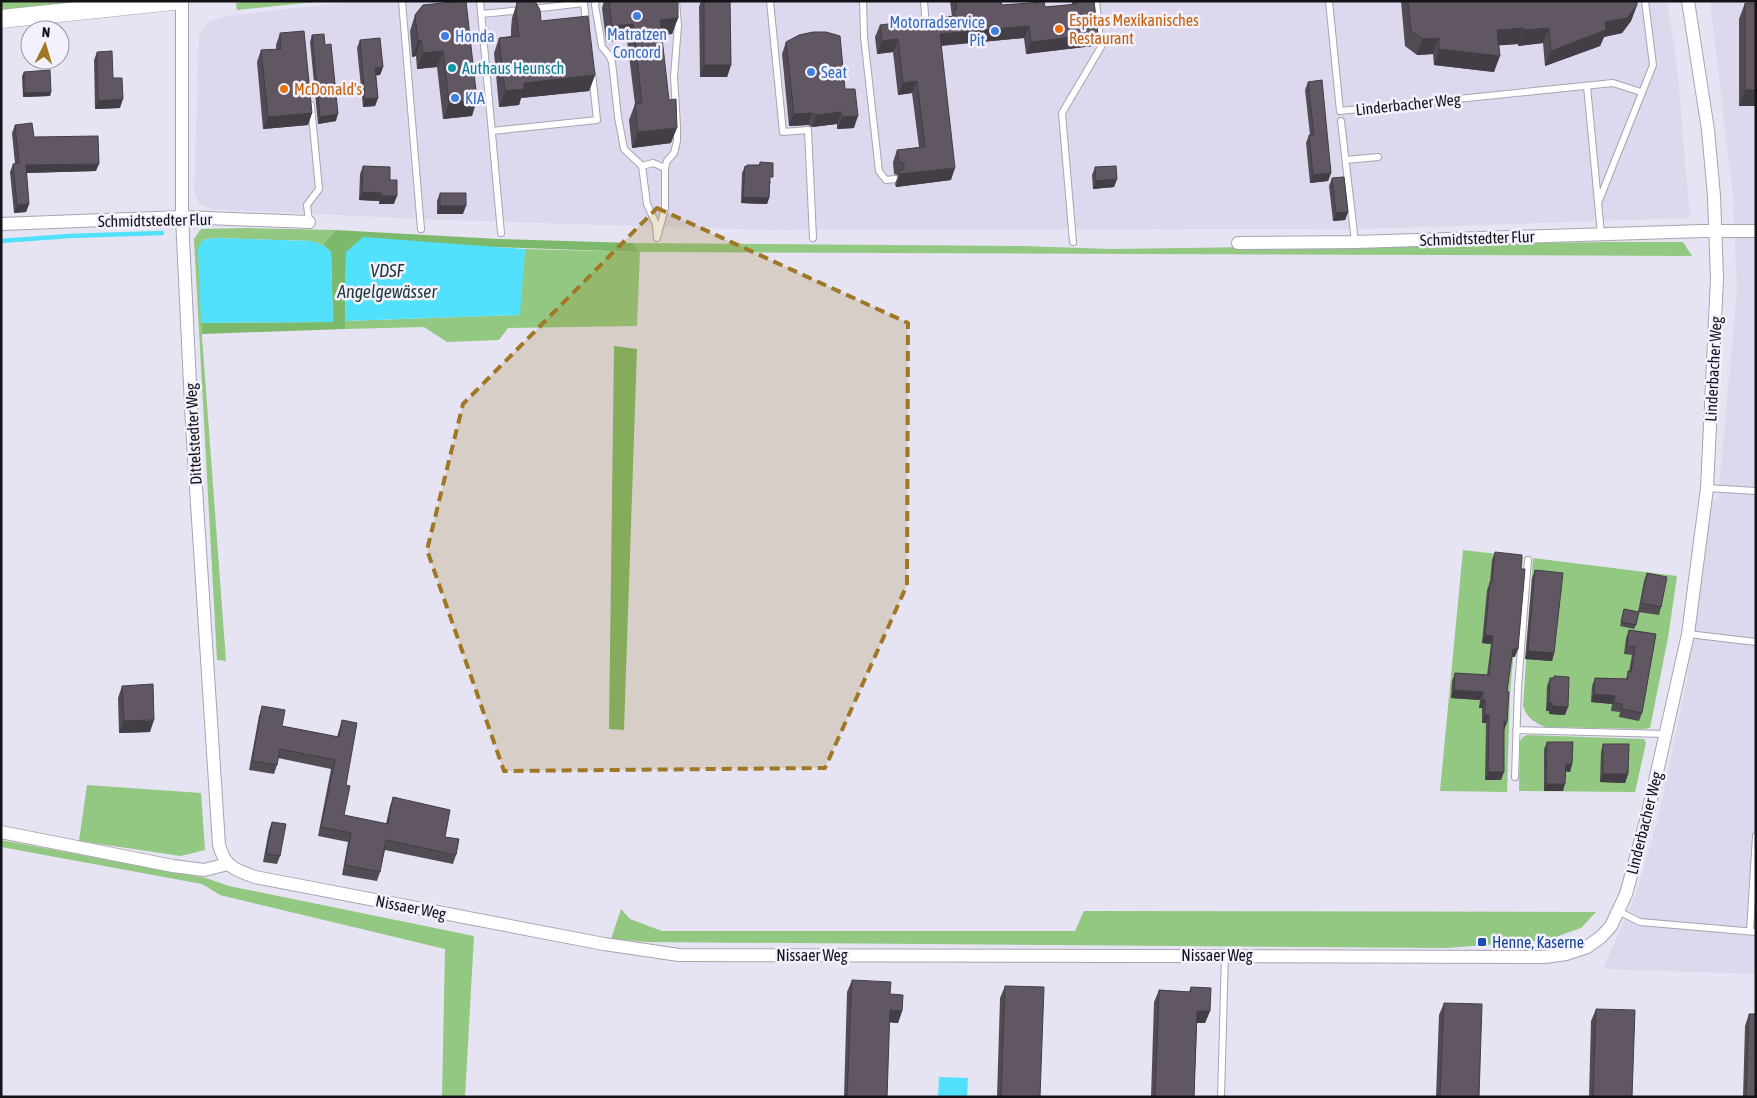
<svg xmlns="http://www.w3.org/2000/svg" width="1757" height="1098" font-family="'Asap Condensed',sans-serif">
  <style>
    .commercial { fill: #ddd8ee }
    .green { fill: #93c882 }
    .forest { fill: #7db96a }
    .water { fill: #51e1fc }
    .lines { fill: none; stroke-linecap: round; stroke-linejoin: round }
    .stream { stroke: #51e1fc; stroke-width: 4.5 }
    .lane-casing { stroke: #a7a4b2; stroke-width: 8 }
    .street-casing { stroke: #a7a4b2; stroke-width: 14 }
    .secondary-casing { stroke: #a7a4b2; stroke-width: 19 }
    .lane { stroke: #fff; stroke-width: 6 }
    .street { stroke: #fff; stroke-width: 12 }
    .secondary { stroke: #fff; stroke-width: 18 }
    .wall { fill: #534b54 }
    .shaded-wall { fill: #433d45 }
    .building { fill: #605762; stroke: #433d45 }
    .marked { fill: #9f7725; fill-opacity: 0.2; stroke: #9f7725; stroke-width: 4; stroke-dasharray: 10 6; stroke-linejoin: round }
    .shop-dot { fill: #3f7fe0; stroke: #f3f1fd; stroke-width: 2 }
    .food-dot { fill: #e8710a; stroke: #f3f1fd; stroke-width: 2 }
    .culture-dot { fill: #0f9aa8; stroke: #f3f1fd; stroke-width: 2 }
    .transit-dot { fill: #1a4fb4; stroke: #f3f1fd; stroke-width: 2 }
    .labels { text-anchor: middle; dominant-baseline: central; stroke-width: 5; stroke-linejoin: round; paint-order: stroke }
    .food-label { font-size: 16px; fill: #c56008; stroke: #f3f1fd; text-anchor: start }
    .shop-label { font-size: 16px; fill: #366cbe; stroke: #f3f1fd; text-anchor: start }
    .culture-label { font-size: 16px; fill: #0d838f; stroke: #f3f1fd; text-anchor: start }
    .street-label { font-size: 16px; fill: #141318; stroke: #f3f1fd }
    .transit-label { font-size: 16px; fill: #164399; stroke: #f3f1fd; text-anchor: start }
    .water-label { font-size: 18px; font-style: italic; fill: #1f373c; stroke: #f3f1fd }
  </style>
  <rect width="100%" height="100%" fill="#e6e4f2"/>
  <path class="commercial" d="M362 1H1667L1677 64 1690 218 1363 229 764 230 442 220 211 209 199 204 194 190 199 36 208 22 225 16Z
    M1710 1H1756V974L1603 969 1636 894 1658 818 1686 684 1712 500 1718 499 1737 289 1733 198Z"/>
  <path class="green" d="M7 1H98L1 11V2Z
    M253 1H314L315 2 237 10 236 3Z
    M248 228 335 230 323 245 311 241 213 238 203 240 201 323 226 661 217 660 194 239 201 229Z
    M1607 242H1683L1692 256 640 252 637 326 508 328 499 340 447 342 424 327 345 329V321L519 315 525 249 639 252 633 243 1022 246 1110 249Z
    M1463 550 1523 557 1510 692 1507 792 1440 791Z
    M1533 558 1677 576 1668 638 1650 728 1644 729 1545 727C1534 722 1527 718 1523 706Z
    M1527 735 1644 739 1646 743 1635 792 1519 791 1520 741 1523 737Z
    M87 785 201 793 205 850 181 856 79 841Z
    M1 840 206 878 229 886 474 936 465 1097H442L445 949 220 895 202 884 1 847Z
    M621 909 630 919 662 931H1075L1084 911 1596 912 1581 928 1547 940 1447 948 647 942 611 939Z"/>
  <path class="forest" d="M335 230 499 239 633 243 639 252 494 247 346 253 345 329 202 334 201 323 333 322 331 252 323 245Z
    M614 346 637 349 624 730 609 729Z"/>
  <path class="water" d="M363 237 525 249 520 315 345 321 346 252Z
    M213 238 311 241 323 245 331 252 333 322 201 323 198 248 203 240Z
    M939 1077 968 1078 967 1097H938Z"/>
  <g class="lines">
    <path class="stream" d="M1 241 69 236 162 233"/>
    <defs>
      <path id="lane" d="M402 1 421 229
        M480 1 501 233
        M596 1 595 5 602 47 609 55 612 62 618 117 624 149 642 166 647 204 656 224 657 238 665 208V168L667 161 674 153 677 141V126L674 77 678 25 676 1
        M770 1 783 132 808 130 813 238
        M863 1 864 37 879 171 886 180 895 179
        M924 1 926 28
        M1329 1 1340 111 1613 83 1641 92
        M532 9 584 3 586 23
        M481 14 522 10
        M1587 86 1601 234
        M1341 121 1355 242
        M492 131 597 120 592 73
        M1346 160 1378 157
        M642 166 653 163 665 168
        M1598 203 1653 65 1645 1
        M309 222 307 205 319 189 311 105
        M1073 242 1062 113 1101 47 1096 1
        M1707 488 1756 491
        M1688 634 1756 642
        M1516 730 1666 734
        M1515 777 1518 687 1528 560
        M1618 911 1640 922 1756 932
        M1750 931 1756 836
        M1221 1097 1225 955"/>
      <path id="street" d="M182 1V217L192 426 219 845C225 867 235 870 255 877L604 944 679 955 1545 957 1566 954 1587 947 1601 937 1611 926 1626 894 1647 817 1688 634 1707 488 1717 278 1714 196 1708 130 1688 1
        M1 224 182 217 309 222
        M1238 243 1355 242 1703 231H1756
        M1 832 173 866 204 870 228 864"/>
      <path id="secondary" d="M1 19 173 1"/>
    </defs>
    <use href="#lane" class="lane-casing"/>
    <use href="#street" class="street-casing"/>
    <use href="#secondary" class="secondary-casing"/>
    <use href="#lane" class="lane"/>
    <use href="#street" class="street"/>
    <use href="#secondary" class="secondary"/>
  </g>
  <path class="wall" d="M604 1H678V18L672 34 661 35 671 143 632 148 629 120 635 104 627 40 606 42 602 8Z
    M701 1H730L731 65 727 77H700L699 7Z
    M950 1H1001L1002 5 1045 7 1072 5V1H1094L1098 34 1093 46 1026 54 1024 38 941 46 951 180 896 187 895 184 898 176 897 175 894 174 893 162 897 150 919 147 912 93 898 95 893 52 877 54 875 37 880 25 929 23H933L952 17Z
    M1401 1H1637V5L1631 21 1622 33 1604 37 1600 46 1545 66 1543 43 1518 46V44L1499 45 1494 72 1434 65 1433 54 1417 55 1405 46Z
    M517 2 541 21 595 75 589 91 521 98 519 105 499 107 494 53 499 38 511 36V29L512 18Z
    M1745 3 1756 106H1739V19Z
    M423 5 472 116 443 119 437 67 417 69 416 56 412 57 410 31 415 15Z
    M280 33 312 113 308 125 263 129 257 62 261 50 276 49V45Z
    M312 35 325 45 336 121 318 124 310 42Z
    M360 40 383 67 380 75H376L378 98 375 106 363 107 357 48Z
    M786 42 845 89 854 128 837 129V124L812 127 808 125 789 126 782 54Z
    M97 52 113 78 120 108 95 109 94 60Z
    M24 72 51 92 50 96 23 97 22 76Z
    M1308 82 1331 173 1328 181 1310 183 1306 143 1309 135H1310L1305 90Z
    M15 125 34 137 96 171 26 173 29 204 26 212 14 213 10 172 13 164H15L12 133Z
    M760 162 771 183H770L769 198 767 204 741 203 742 173 745 166 746 167 747 165H759Z
    M363 166 390 180 394 204H379V201L359 200 360 174Z
    M1095 167 1117 179 1114 187 1093 189 1092 175Z
    M1332 178 1348 212 1345 220 1333 221 1329 186Z
    M440 193 463 214H437V201Z
    M1495 552 1515 657H1511L1507 691V722L1504 730 1501 780H1485L1486 723H1482V708H1479L1480 700 1451 698 1452 681 1455 673 1487 675 1491 644 1482 643 1487 590 1490 582 1492 560Z
    M1535 570 1554 653 1552 661 1525 659 1532 578Z
    M1647 573 1661 607 1659 615 1638 612 1644 581Z
    M1624 609 1636 625 1634 629 1620 626Z
    M1629 630 1656 634 1642 713 1639 721 1619 717 1620 712 1611 711 1612 704 1591 702 1592 686 1595 678 1626 679 1628 671H1629L1632 655 1624 654 1626 638Z
    M1550 678 1565 715 1549 714V711H1546L1547 686Z
    M122 686 150 732 119 733 118 698Z
    M262 706 282 726 337 737 339 730 342 720 346 785 344 815 386 824 390 806 393 797 445 837 456 855 453 864 385 850 380 872 377 881 342 875 348 842 318 836 331 769 278 758 277 765 274 774 249 770 259 716Z
    M1547 742 1572 764 1570 772 1566 771 1563 791H1544V749Z
    M1603 744 1628 774 1625 783 1600 782 1601 752Z
    M272 822 280 856 277 864 263 862 269 830Z
    M852 980 890 994 902 1011 898 1023 889 1022 887 1097H844L847 992Z
    M1005 986 1040 1097H997L1000 998Z
    M1191 987 1210 1011 1205 1023H1197L1194 1097H1151L1154 1002 1159 990 1189 992Z
    M1444 1003 1479 1097H1436L1439 1015Z
    M1596 1009 1632 1097H1589L1591 1021Z
    M1749 1014 1756 1097H1743L1745 1026Z"/>
  <path class="shaded-wall" d="M1637 5 1631 21 1622 33 1604 37 1600 46 1545 66 1551 51Z
    M678 18 672 34 654 36 660 20Z
    M633 24 627 40 606 42 612 26Z
    M1029 26 1024 38 935 46 940 34Z
    M1524 28 1518 44 1492 46 1497 30Z
    M1549 28 1543 43 1518 46 1524 30Z
    M1098 34 1093 46 1026 54 1031 42Z
    M1439 38 1433 54 1417 55 1423 39Z
    M898 39 893 52 877 54 882 41Z
    M421 40 416 56 412 57 418 41Z
    M1439 49 1500 56 1494 72 1434 65Z
    M443 51 437 67 417 69 423 53Z
    M704 65H731L727 77H700Z
    M383 67 380 75 372 76 375 68Z
    M595 75 589 91 521 98 519 105 499 107 505 91 524 83Z
    M917 81 912 93 898 95 903 83Z
    M1745 90H1756V106H1739Z
    M51 92 50 96 23 97 24 93Z
    M378 98 375 106 363 107 365 99Z
    M123 99 120 108 95 109 98 101Z
    M477 100 472 116 443 119 449 103Z
    M841 112 837 124 812 127 816 115Z
    M312 113 308 125 263 129 268 117Z
    M812 113 808 125 789 126 794 114Z
    M338 114 336 121 318 124 320 117Z
    M858 116 854 128 837 129 842 117Z
    M677 128 671 143 632 148 638 132Z
    M99 164 96 171 23 173 26 165Z
    M955 168 951 180 896 187 900 174Z
    M1331 173 1328 181 1310 183 1313 175Z
    M1117 179 1114 187 1093 189 1096 181Z
    M362 192 382 193 379 201 359 200Z
    M382 196H397L394 204H379Z
    M743 197 769 198 767 204 741 203Z
    M29 204 26 212 14 213 17 205Z
    M440 206H466L463 214H437Z
    M1348 212 1345 220 1333 221 1336 213Z
    M1485 635 1493 636 1491 644 1482 643Z
    M1513 649H1518L1515 657H1510Z
    M1528 651 1554 653 1552 661 1525 659Z
    M1454 690 1483 692 1480 700 1451 698Z
    M1594 694 1615 696 1612 704 1591 702Z
    M1482 700H1485L1482 708H1479Z
    M1549 703H1552L1549 711H1546Z
    M1552 706 1568 707 1565 715 1549 714Z
    M1485 715H1489L1486 723H1482Z
    M154 720 150 732 119 733 124 721Z
    M1504 722H1507L1504 730H1501Z
    M1566 764H1572L1570 772 1563 771Z
    M1488 772H1504L1501 780H1485Z
    M1603 774H1628L1625 783 1600 782Z
    M1546 784H1565L1563 791H1544Z
    M890 1010 902 1011 898 1023 885 1022Z
    M1197 1011H1210L1205 1023H1193Z"/>
  <path class="building" d="M462 1H466L477 100 449 103 443 51 423 53 421 40 418 41 415 15 423 5Z
    M523 1H535L540 10 541 21 588 16 595 75 524 83V89L505 91 499 38 519 36 516 13 517 2Z
    M609 1H678V18L660 20 669 100 676 99 677 128 638 132 635 104 642 103 633 24 612 26Z
    M704 1H730L731 65H704Z
    M956 1H1001L1002 5 1044 2 1045 7 1077 4V1H1094L1098 34 1031 42 1029 26 940 34 955 168 900 174V171L904 169V165L902 162H899L897 150 925 147 917 81 903 83 898 39 882 41 880 25 927 19 929 23H933L937 18 955 16 954 10H957Z
    M1408 1H1637V5L1627 18 1605 22 1606 30 1551 51 1549 28 1524 30V28L1497 30 1500 56 1439 49V38L1423 39 1411 31Z
    M1745 3H1756V90H1745Z
    M304 31 312 113 268 117 261 50 281 49 280 33Z
    M813 32H826L840 36 845 89H855L858 116 842 117 841 112 816 115 812 113 794 114 786 42 799 35Z
    M324 34 325 45 331 44 338 114 320 117 312 35Z
    M380 38 383 67 375 68 378 98 365 99 360 40Z
    M112 51 113 78H122L123 99 98 101 97 52Z
    M50 70 51 92 24 93V72Z
    M1322 80 1331 173 1313 175 1309 135H1314L1308 82Z
    M32 123 34 137 98 136 99 164 26 165 29 204 17 205 13 164 19 163 15 125Z
    M760 162 773 163V177H770L769 198 743 197 745 166 747 167V165H760Z
    M363 166 390 167V180H397V196H382V193L362 192Z
    M1116 166 1117 179 1096 181 1095 167Z
    M1344 177 1348 212 1336 213 1332 178Z
    M440 193H466V206H440Z
    M1495 552 1522 555 1521 569H1525L1518 649H1513L1507 691 1509 692 1507 722H1504V772H1488L1489 715H1485V700H1482L1483 692 1454 690 1455 673 1489 675 1493 636 1485 635 1490 582H1492Z
    M1535 570 1563 573 1554 653 1528 651Z
    M1647 573 1667 577 1661 607 1641 603Z
    M1624 609 1639 612 1636 625 1621 622Z
    M1629 630 1656 634 1642 713 1622 709V704L1614 703 1615 696 1594 694 1595 678 1628 679V671L1631 672 1635 647 1627 646Z
    M1554 676 1569 677 1568 707 1552 706V703H1549L1550 678H1554Z
    M153 684 154 720 124 721 122 686Z
    M262 706 285 710 282 726 339 737 342 720 357 723 346 785 350 786 344 815 388 824 393 797 450 810 445 837 459 839 456 855 386 840 380 872 345 865 351 833 321 827 335 760 280 749 277 765 252 761Z
    M1547 742H1573L1572 764H1566L1565 784H1546Z
    M1603 744H1629L1628 774H1603Z
    M272 822 286 824 280 856 266 854Z
    M852 980 891 982 890 994 903 995 902 1011 890 1010 887 1097H847Z
    M1005 986 1044 987 1040 1097H1001Z
    M1191 987 1211 988 1210 1011H1197L1194 1097H1155L1159 990 1190 992Z
    M1444 1003 1482 1004 1479 1097H1440Z
    M1596 1009 1635 1010 1632 1097H1593Z
    M1749 1014H1756V1097H1746Z"/>
  <path class="marked" d="M657 208 908 323 907 585 825 768 504 771 427 550 463 404Z"/>
  <g class="shop-dot">
    <circle cx="637" cy="16" r="5"/>
    <circle cx="995" cy="31" r="5"/>
    <circle cx="445" cy="36" r="5"/>
    <circle cx="811" cy="72" r="5"/>
    <circle cx="455" cy="98" r="5"/>
  </g>
  <g class="food-dot">
    <circle cx="1059" cy="29" r="5"/>
    <circle cx="284" cy="89" r="5"/>
  </g>
  <circle class="culture-dot" cx="452" cy="68" r="5"/>
  <rect class="transit-dot" x="1477" y="937" width="10" height="10" rx="2.5"/>
  <g class="labels">
    <g class="food-label">
      <text x="1069" y="20">Espitas Mexikanisches<tspan x="1069" dy="18">Restaurant</tspan></text>
      <text x="294" y="89">McDonald's</text>
    </g>
    <g class="shop-label">
      <text x="985" y="22" text-anchor="end">Motorradservice<tspan x="985" dy="18">Pit</tspan></text>
      <text x="637" y="34" text-anchor="middle">Matratzen<tspan x="637" dy="18">Concord</tspan></text>
      <text x="455" y="36">Honda</text>
      <text x="821" y="72">Seat</text>
      <text x="465" y="98">KIA</text>
    </g>
    <g class="culture-label">
      <text x="462" y="68">Authaus Heunsch</text>
    </g>
    <g class="street-label">
      <text transform="translate(1408 104) rotate(-6)">Linderbacher Weg</text>
      <text transform="translate(155 220) rotate(-1)">Schmidtstedter Flur</text>
      <text transform="translate(1477 238) rotate(-2)">Schmidtstedter Flur</text>
      <text transform="translate(1713 369) rotate(-87)">Linderbacher Weg</text>
      <text transform="translate(193 434) rotate(-93)">Dittelstedter Weg</text>
      <text transform="translate(1644 823) rotate(-76)">Linderbacher Weg</text>
      <text transform="translate(411 907) rotate(11)">Nissaer Weg</text>
      <text x="812" y="955">Nissaer Weg</text>
      <text x="1217" y="955">Nissaer Weg</text>
    </g>
    <g class="transit-label">
      <text x="1492" y="942">Henne, Kaserne</text>
    </g>
    <g class="water-label">
      <text x="387" y="270">VDSF<tspan x="387" dy="21">Angelgewässer</tspan></text>
    </g>
  </g>
  <rect width="1757" height="1098" fill="none" stroke="#141318" stroke-width="5"/>
  <g transform="translate(45 45) rotate(5)"><circle r="24" fill="#f3f1fd" stroke="#9a98a1"/>
  <path d="M0-4L9 19L0 12L-9 19Z" fill="#9f7725"/>
  <text y="-8" font-size="14" font-weight="bold" text-anchor="middle" fill="#141318">N</text>
  </g>
</svg>
